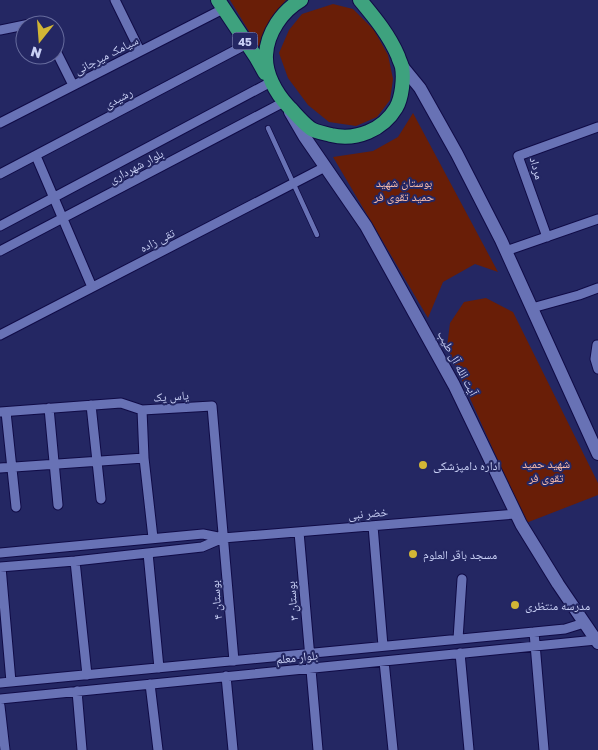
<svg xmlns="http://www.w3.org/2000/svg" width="598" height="750" font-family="'Golos Text','Noto Naskh Arabic',sans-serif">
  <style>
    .green { fill: #691e07 }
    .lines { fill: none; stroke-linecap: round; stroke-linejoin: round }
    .service-casing { stroke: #100b46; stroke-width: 6 }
    .minor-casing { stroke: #100b46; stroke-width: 11 }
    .secondary-casing { stroke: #100b46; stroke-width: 14 }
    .trunk-casing { stroke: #100b46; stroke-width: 16 }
    .service { stroke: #6872b5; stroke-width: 4.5 }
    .minor { stroke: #6872b5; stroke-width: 9 }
    .secondary { stroke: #6872b5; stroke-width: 12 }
    .trunk { stroke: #3ea27e; stroke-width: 14 }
    .poi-dot { fill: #d2b635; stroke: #242763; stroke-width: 2 }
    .labels { text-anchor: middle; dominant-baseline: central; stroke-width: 4; stroke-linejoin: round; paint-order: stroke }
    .shield { fill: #242763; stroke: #989dc9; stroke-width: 1 }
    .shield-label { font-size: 11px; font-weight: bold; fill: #c9d0f5 }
    .street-label { font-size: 12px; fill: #c9d0f5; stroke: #242763 }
    .park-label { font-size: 12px; fill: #f6bbaa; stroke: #242763 }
    .poi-label { font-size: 12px; fill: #c9d0f5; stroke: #242763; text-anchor: start }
  </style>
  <rect width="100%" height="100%" fill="#242763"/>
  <path class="green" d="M230 0H286L273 16 259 48Z
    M333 4 353 9 374 30 388 55 393 79 390 100 377 117 356 126 329 122 308 105 288 78 279 53 289 30 302 14Z
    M413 113 498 272 475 264 443 282 428 318 333 157 373 151 398 137Z
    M486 298 513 312 598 483V495L526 523 447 347 450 323 464 302Z"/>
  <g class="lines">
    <defs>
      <path id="service" d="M268 128 317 235"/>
      <path id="minor" d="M115 0 140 51
        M25 25 41 22 43 25
        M0 30 25 25
        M55 49 73 85
        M0 123 223 9
        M36 156 92 287
        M0 174 247 44
        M0 226 271 82
        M547 237 518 156 598 127
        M0 251 284 102
        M506 251 598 219
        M532 308 579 295 598 288
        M0 335 325 167
        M598 345H597L595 359 598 369
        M91 405 101 499
        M49 408 58 505
        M0 412 121 403 142 410 212 406 234 661
        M6 412 16 507
        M144 458 153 538
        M0 468 144 458 142 410
        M373 526 383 646
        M299 532 318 750
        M223 538 515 514
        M0 553 203 534 223 538 202 547 75 561 0 567
        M148 553 159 668
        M75 561 87 675
        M1 567 11 682
        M534 632 544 750
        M458 639 462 579
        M460 653 469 750
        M384 661 393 750
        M226 676 233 750
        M0 683 565 629 584 623
        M150 684 158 750
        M77 691 82 750
        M0 699 596 640
        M0 706 5 750"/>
      <path id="secondary" d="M402 66 420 88 457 154 501 240 598 454
        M290 112 304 136 366 226 454 385 521 524 558 584 598 643"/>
      <path id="trunk" d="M218 0 256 57 265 73
        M301 0C282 11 267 33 266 55 265 74 276 93 288 106 295 113 302 122 310 128 315 132 324 133 331 135 356 141 383 130 396 108 402 98 404 78 402 67 401 63 399 60 398 56 389 35 375 18 360 0"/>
    </defs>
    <use href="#service" class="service-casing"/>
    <use href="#minor" class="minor-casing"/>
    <use href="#secondary" class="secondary-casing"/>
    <use href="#trunk" class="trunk-casing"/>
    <use href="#service" class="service"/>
    <use href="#minor" class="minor"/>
    <use href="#secondary" class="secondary"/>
    <use href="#trunk" class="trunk"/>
  </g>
  <g class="poi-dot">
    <circle cx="423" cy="465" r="5"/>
    <circle cx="413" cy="554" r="5"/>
    <circle cx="515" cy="605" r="5"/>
  </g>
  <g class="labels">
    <rect class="shield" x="232.5" y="32.5" width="25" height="17" rx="4"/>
    <g class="shield-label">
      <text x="245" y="41">45</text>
    </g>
    <g class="street-label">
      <text transform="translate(106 55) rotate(-27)">سیامک میرجانی</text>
      <text transform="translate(118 98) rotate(-28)">رشیدی</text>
      <text transform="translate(136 166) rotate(-28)">بلوار شهرداری</text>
      <text transform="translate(537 168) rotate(74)">مرداد</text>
      <text transform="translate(157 240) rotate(-27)">تقی زاده</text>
      <text transform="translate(458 363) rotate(62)">آیت الله آل طیب</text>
      <text transform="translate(171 396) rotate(-4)">یاس یک</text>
      <text transform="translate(368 513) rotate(-5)">خضر نبی</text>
      <text transform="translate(216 600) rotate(-95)">بوستان ۴</text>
      <text transform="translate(292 601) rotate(-95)">بوستان ۳</text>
      <text transform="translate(297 657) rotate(-6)">بلوار معلم</text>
    </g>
    <g class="park-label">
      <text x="404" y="182">بوستان شهید<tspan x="404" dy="14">حمید تقوی فر</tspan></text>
      <text x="546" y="463">شهید حمید<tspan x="546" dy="14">تقوی فر</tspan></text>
    </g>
    <g class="poi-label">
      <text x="433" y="465">اداره دامپزشکی</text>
      <text x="423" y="554">مسجد باقر العلوم</text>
      <text x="525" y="605">مدرسه منتظری</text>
    </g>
  </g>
  <g transform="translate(40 40) rotate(197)"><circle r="24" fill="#242763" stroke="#666b9d"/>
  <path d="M0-4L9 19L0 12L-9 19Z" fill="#d2b635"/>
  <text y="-8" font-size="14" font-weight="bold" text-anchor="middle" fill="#c9d0f5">N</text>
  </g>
</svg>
